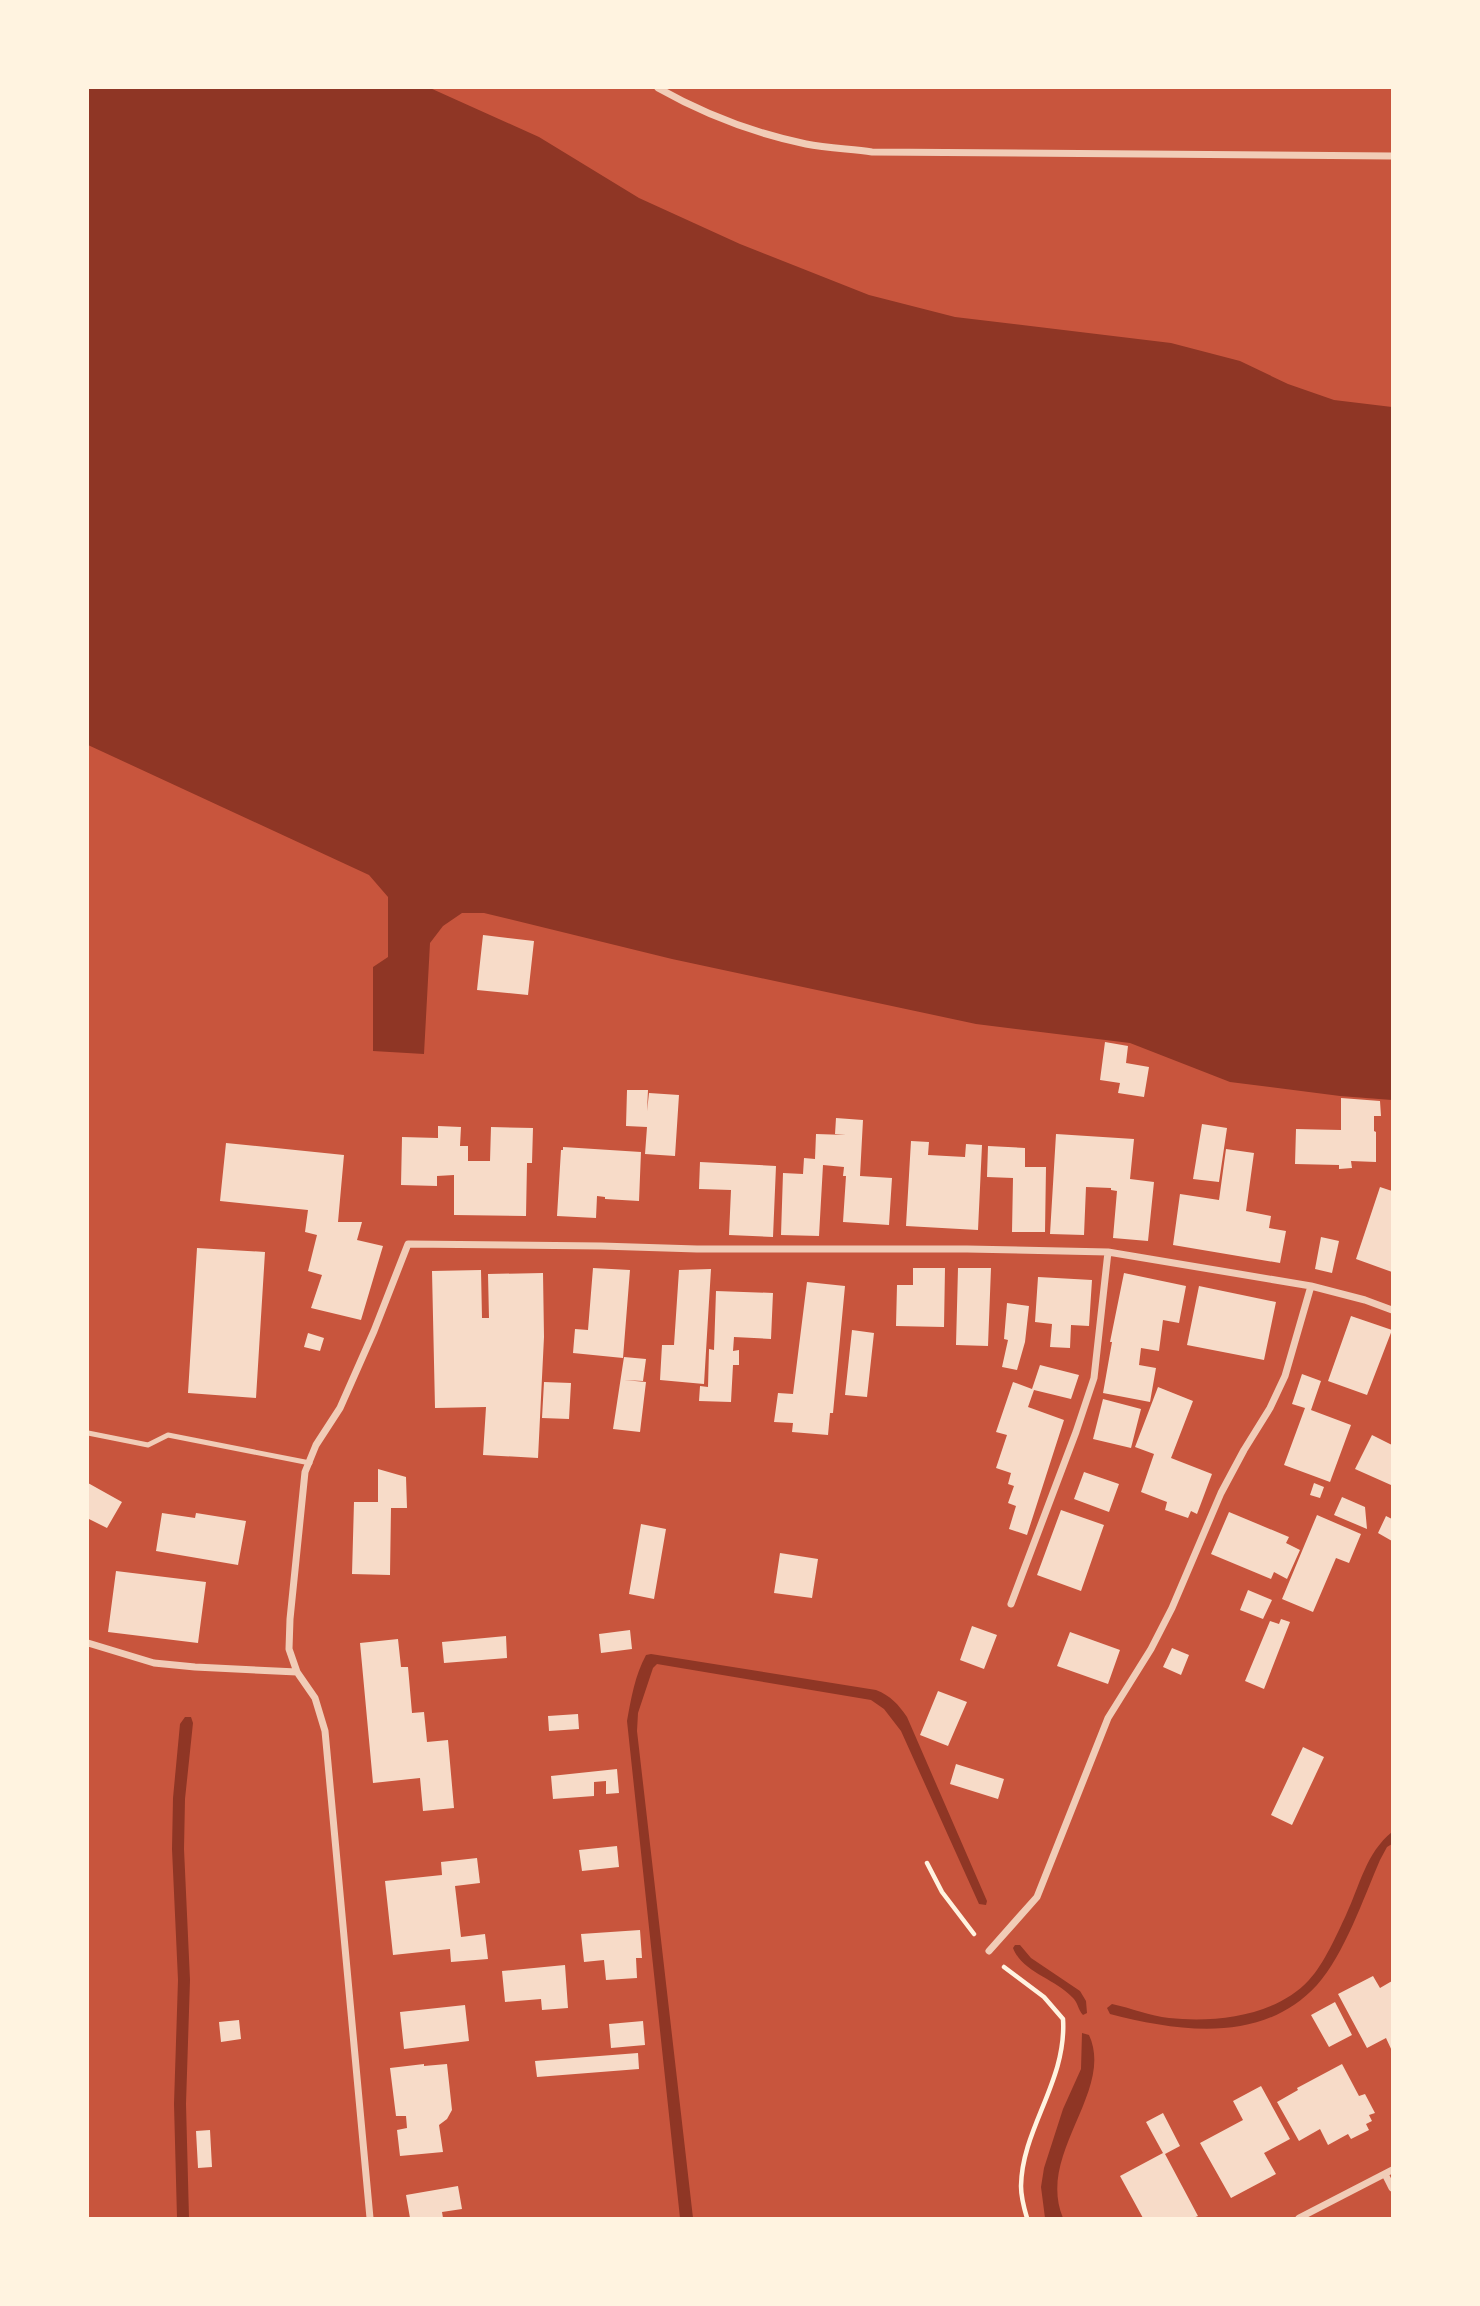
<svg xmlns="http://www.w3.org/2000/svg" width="1480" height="2306" font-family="Jost,sans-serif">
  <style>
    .water { fill: #8f3625 }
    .building { fill: #f7dbc8 }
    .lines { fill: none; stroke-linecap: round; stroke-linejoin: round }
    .path { stroke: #fff3e0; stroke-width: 4.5 }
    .service { stroke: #f1ccb7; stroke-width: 5 }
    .minor { stroke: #f1ccb7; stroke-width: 7 }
  </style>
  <rect width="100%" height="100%" fill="#c8553d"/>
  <path class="water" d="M88 88H430L539 137 639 198 740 244 869 295 955 317 1171 343 1240 361 1288 384 1334 400 1392 407V1100L1340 1096 1230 1082 1130 1043 976 1024 672 959 484 913H462L443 926 430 943 424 1054 373 1051V967L388 957V897L369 875 88 745Z
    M651 1654 876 1690C891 1696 898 1704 907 1717L987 1901 986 1905 979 1904 901 1731 884 1709 871 1700 657 1664 653 1668 638 1713 637 1731 693 2218H680L627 1721C631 1699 635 1675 646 1655Z
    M185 1717H191L193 1723 185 1799 184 1849 190 1980 186 2104 189 2218H177L174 2104 178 1980 172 1849 173 1798 180 1724Z
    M1392 1832V1844L1387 1847 1380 1860C1364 1897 1344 1955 1317 1985 1263 2044 1180 2032 1110 2014L1107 2008 1112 2004C1131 2008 1150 2016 1169 2018 1216 2023 1276 2016 1309 1980 1324 1964 1337 1934 1346 1915 1360 1885 1366 1853 1392 1832Z
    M1015 1945H1020L1031 1958 1080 1991 1086 2001 1087 2013 1083 2015C1078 2010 1078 2002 1072 1997 1055 1979 1022 1972 1013 1948Z
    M1082 2033 1089 2035C1115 2091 1036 2154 1063 2218H1045L1041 2187 1044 2168 1063 2109 1081 2069Z"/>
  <path class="building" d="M483 935 534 941 528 995 477 990Z
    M1105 1042 1128 1046 1126 1063 1149 1067 1144 1097 1118 1093 1120 1083 1100 1080Z
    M627 1090H648L647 1111 649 1093 679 1095 675 1156 645 1154 647 1127 626 1126Z
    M1341 1098 1380 1101 1381 1116H1374V1131L1376 1132V1162L1351 1161 1352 1168 1339 1169V1165L1295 1164 1296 1129 1341 1130Z
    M836 1118 863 1120 860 1176 892 1178 889 1225 843 1222 846 1176H843L844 1167 823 1165 819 1236 781 1235 783 1173 803 1174 804 1158 815 1159 816 1134 846 1135 835 1134Z
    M1202 1124 1227 1128 1219 1182 1193 1179Z
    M438 1126 461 1127 460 1146H468V1161H490L491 1127 533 1128 532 1163H527L526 1216 454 1215V1175L437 1176V1186L401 1185 402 1137 438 1138Z
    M1056 1134 1134 1139 1130 1179 1154 1182 1148 1241 1113 1238 1117 1191 1111 1190V1188L1086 1187 1084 1235 1050 1234Z
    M911 1141 929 1142 928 1155 965 1157 966 1144 982 1145 978 1230 906 1226Z
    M226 1143 344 1155 338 1222H362L357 1240 383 1246 361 1320 311 1308 322 1275 308 1271 317 1235 305 1232 308 1210 220 1201Z
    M988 1146 1025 1148V1167H1046L1045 1232H1012L1013 1178 987 1177Z
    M563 1147 641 1152 639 1201 605 1199V1197L597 1196 596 1218 557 1216 561 1150H563Z
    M1226 1149 1254 1153 1246 1211 1271 1216 1269 1228 1286 1231 1280 1263 1173 1245 1180 1194 1219 1200Z
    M700 1162 776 1166 773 1237 729 1235 731 1190 699 1189Z
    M1380 1187 1392 1191V1272L1356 1259Z
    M1321 1237 1339 1241 1332 1273 1315 1269Z
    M197 1248 265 1252 256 1398 188 1393Z
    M593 1268 630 1270 623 1358 573 1353 575 1329 588 1330Z
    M913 1268H945L944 1327 896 1326 897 1285H913Z
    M958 1268H991L988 1346 956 1345Z
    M711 1269 704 1384 660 1380 662 1345H674L679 1270Z
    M481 1270 482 1318H489L488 1274 543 1273 544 1337 538 1458 483 1455 486 1407 435 1408 432 1271Z
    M1124 1273 1186 1286 1179 1323 1163 1320 1159 1351 1141 1348 1139 1365 1156 1368 1150 1402 1103 1393 1112 1342H1110Z
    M1038 1277 1092 1280 1089 1326 1071 1325 1070 1348 1050 1347 1052 1324 1035 1322Z
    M807 1282 845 1286 833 1413H830L828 1435 792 1432 793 1423 774 1422 778 1393 793 1394Z
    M1199 1286 1276 1302 1264 1360 1187 1345Z
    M716 1291 773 1293 771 1339 734 1337 733 1351 739 1350V1365H733L731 1402 699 1401 700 1386 708 1387 709 1349 714 1350Z
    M1007 1303 1029 1306 1025 1342 1017 1370 1002 1367 1008 1340 1004 1339Z
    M1351 1316 1392 1330 1367 1395 1328 1381Z
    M852 1330 874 1333 867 1397 845 1395Z
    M308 1333 324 1338 320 1351 304 1347Z
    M624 1357 646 1359 643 1381 624 1380 646 1382 640 1432 613 1429Z
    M1040 1365 1079 1375 1071 1399 1034 1390 1028 1407 1064 1420 1027 1535 1009 1529 1016 1506 1008 1503 1014 1486 1008 1484 1011 1473 996 1468 1007 1435 996 1432 1013 1382 1032 1389Z
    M1302 1374 1321 1381 1311 1410 1351 1425 1330 1482 1284 1465 1305 1408 1292 1404Z
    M544 1382 571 1383 569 1419 542 1418Z
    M1158 1387 1193 1401 1171 1458 1212 1474 1197 1514 1191 1511 1188 1518 1165 1510 1167 1502 1141 1492 1154 1454 1135 1447Z
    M1103 1399 1141 1409 1131 1448 1093 1439Z
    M1372 1435 1392 1445 1391 1485 1355 1469Z
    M378 1469 406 1477 407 1508H391L390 1575 352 1574 354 1502H378Z
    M1084 1472 1119 1484 1109 1512 1074 1499Z
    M88 1483 122 1502 107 1528 89 1519 88 1522Z
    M1314 1483 1324 1487 1320 1498 1310 1495Z
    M1342 1497 1365 1507 1367 1529 1334 1515Z
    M1061 1510 1104 1525 1081 1591 1037 1575Z
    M1229 1512 1289 1537 1286 1543 1300 1550 1287 1579 1274 1572 1271 1579 1211 1554Z
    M162 1513 195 1518 196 1513 246 1521 238 1565 156 1551Z
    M1317 1515 1361 1534 1349 1563 1336 1558 1313 1612 1282 1599Z
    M1386 1516 1392 1519V1541L1378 1533Z
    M641 1524 666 1529 654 1599 629 1594Z
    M780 1553 818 1559 812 1598 774 1593Z
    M116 1571 206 1582 198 1643 108 1632Z
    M1248 1590 1272 1600 1263 1619 1240 1610Z
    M1281 1619 1290 1622 1264 1689 1245 1681 1270 1621 1279 1624Z
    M972 1626 997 1635 984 1669 960 1660Z
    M630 1630 632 1649 601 1653 599 1634Z
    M1070 1632 1120 1650 1108 1684 1057 1666Z
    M506 1636 507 1658 444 1663 442 1642Z
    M398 1639 401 1667H408L412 1713 424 1712 427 1742 448 1740 454 1808 423 1811 420 1778 373 1783 360 1643Z
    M1172 1648 1189 1655 1181 1675 1163 1667Z
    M938 1691 967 1702 948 1746 920 1735Z
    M578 1714 579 1729 549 1731 548 1716Z
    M1303 1747 1324 1757 1292 1825 1271 1815Z
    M956 1764 1004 1779 998 1799 950 1784Z
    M617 1769 619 1793 606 1794V1781L594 1782V1796L553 1799 551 1776Z
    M617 1846 619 1867 582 1871 579 1850Z
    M477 1858 480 1883 455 1886 461 1937 485 1934 488 1959 451 1962 450 1949 393 1955 385 1881 442 1875 441 1862Z
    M640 1930 642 1958H636L637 1978 606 1980 604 1960 584 1962 581 1934Z
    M565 1965 568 2008 542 2010 541 1999 505 2002 502 1971Z
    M1373 1976 1380 1988 1392 1981V2051L1386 2038 1367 2048 1338 1994Z
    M1335 2002 1352 2035 1329 2047 1311 2015Z
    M465 2005 469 2041 404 2049 400 2012Z
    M239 2020 241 2039 221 2042 219 2022Z
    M643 2021 645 2045 611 2048 609 2024Z
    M638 2053 639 2069 537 2077 535 2061Z
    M424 2064V2066L447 2064 452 2110 447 2119 439 2125 443 2152 400 2156 397 2130 407 2128 406 2116H396L390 2068Z
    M1342 2064 1359 2096 1365 2094 1375 2113 1369 2115 1372 2121 1366 2124 1369 2130 1351 2139 1348 2134 1328 2145 1320 2129 1299 2141 1277 2102 1298 2090 1297 2088Z
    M1261 2086 1290 2139 1264 2153 1276 2174 1231 2198 1200 2143 1243 2120 1233 2101Z
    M1163 2113 1180 2146 1165 2154 1198 2216 1193 2218H1143L1120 2176 1163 2153 1146 2122Z
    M210 2130 212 2167 198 2168 196 2131Z
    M458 2186 462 2209 442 2212 443 2218H410L406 2195Z"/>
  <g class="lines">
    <path class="path" d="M927 1863 942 1892 974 1934
      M1004 1967 1044 1997 1063 2019C1067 2081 1022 2128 1021 2186 1021 2197 1024 2208 1027 2218"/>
    <path class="service" d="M88 1433 148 1445 168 1435 310 1463"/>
    <path class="minor" d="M658 88C704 114 753 133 806 144 827 148 850 149 872 152L1392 156
      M1011 1604 1076 1432 1094 1378 1108 1252
      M88 1643 154 1663 195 1667 297 1672
      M989 1951 1037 1897 1108 1718 1151 1649 1172 1608 1221 1493 1244 1450 1270 1408 1285 1376 1311 1286
      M1385 2174 1392 2188
      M370 2218 325 1731 315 1698 297 1672 289 1649 290 1619 305 1472 316 1445 340 1408 374 1331 408 1244 601 1246 697 1249H967L1108 1252 1311 1286 1365 1300 1392 1310
      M1299 2218 1392 2170"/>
  </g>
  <rect width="1480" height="2306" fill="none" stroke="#fff3e0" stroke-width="178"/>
</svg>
